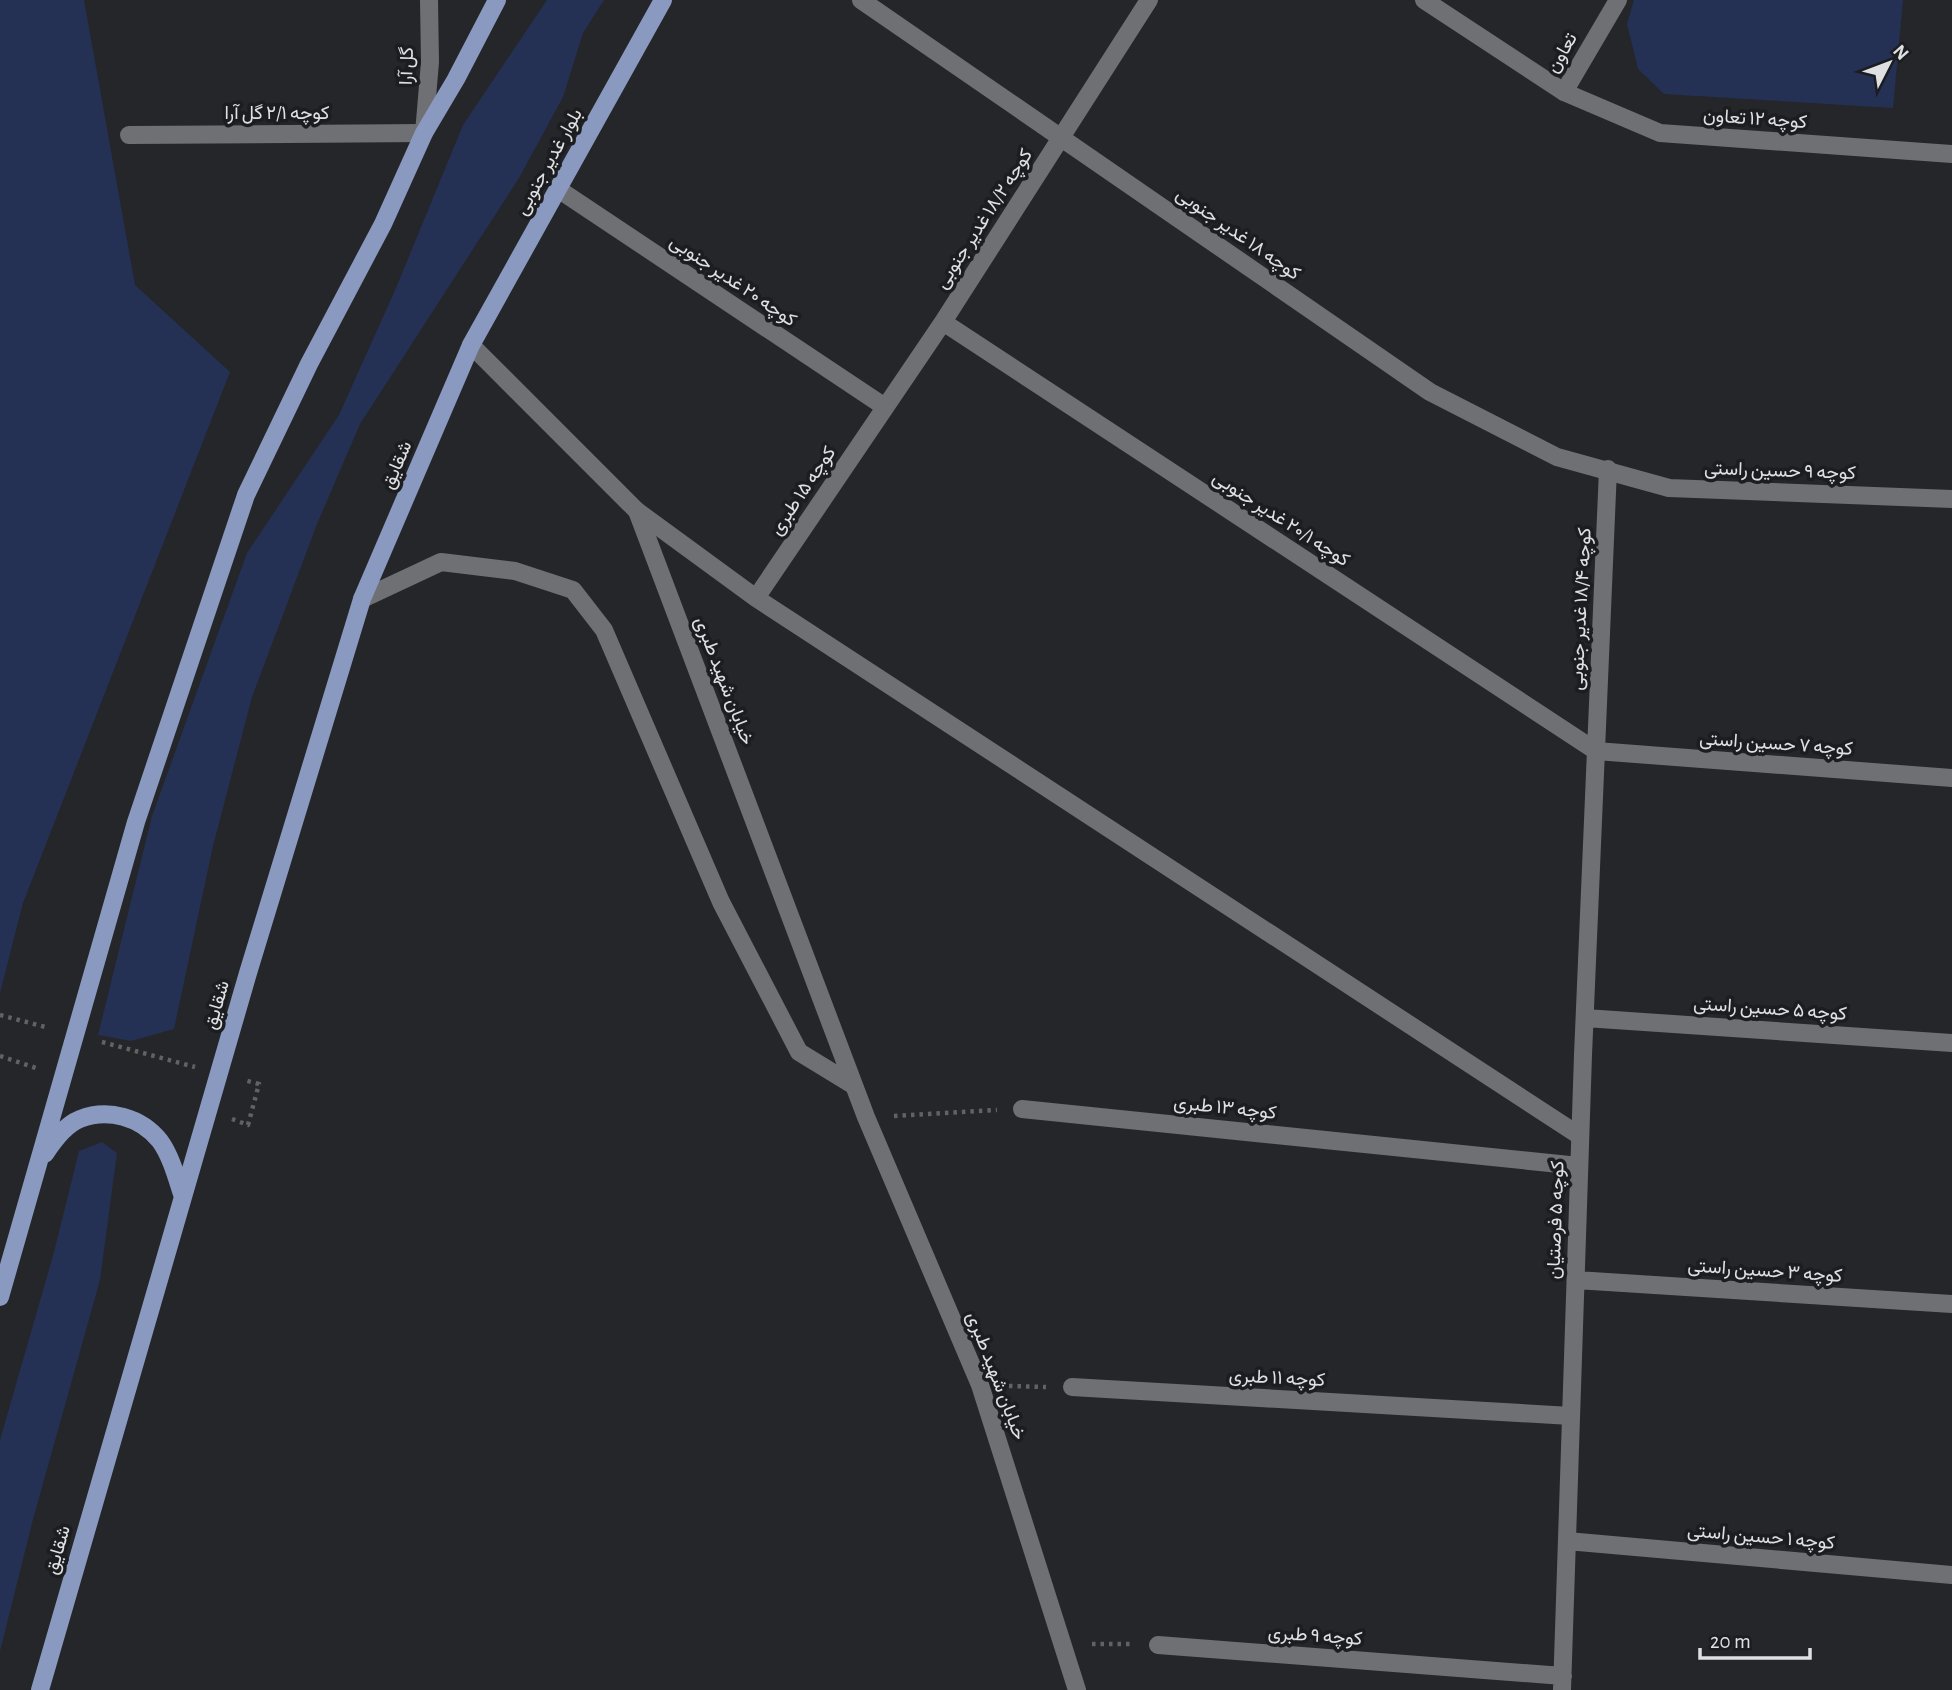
<svg xmlns="http://www.w3.org/2000/svg" width="1952" height="1690" font-family="'Alegreya Sans',Vazirmatn,sans-serif">
  <style>
    .green { fill: #243154 }
    .lines { fill: none; stroke-linecap: round; stroke-linejoin: round }
    .path { stroke: #616264; stroke-width: 4.5; stroke-dasharray: 3.5 5; stroke-linecap: butt }
    .minor { stroke: #6e7074; stroke-width: 18 }
    .tertiary { stroke: #6e7074; stroke-width: 18 }
    .primary { stroke: #8a99bf; stroke-width: 18 }
    .labels { text-anchor: middle; dominant-baseline: central; stroke-width: 7; stroke-linejoin: round; paint-order: stroke }
    .street-label { font-size: 19px; fill: #dfe0e2; stroke: #1c1d20 }
  </style>
  <rect width="100%" height="100%" fill="#252629"/>
  <path class="green" d="M0 0H84L135 285 230 372 23 903 0 993Z
    M547 0H604L583 33 563 97 519 178 360 424 317 524 252 697 213 846 174 1029 131 1041 98 1035 152 816 247 553 339 415 396 288 463 125Z
    M1634 0H1903L1893 108 1664 94 1638 69 1627 24Z
    M102 1142 117 1153 100 1280 32 1523 0 1651V1440L54 1252 79 1151Z"/>
  <g class="lines">
    <path class="path" d="M0 1015 49 1028
      M102 1042 195 1067
      M0 1056 39 1069
      M894 1116 997 1110
      M232 1119 248 1125 259 1084 244 1080
      M1009 1386 1046 1387
      M1092 1644H1132"/>
    <path class="minor" d="M861 0 1430 392 1557 457 1669 488 1952 499
      M1424 0 1564 92 1660 133 1952 154
      M129 135 424 133
      M558 189 885 407
      M943 322 1596 751 1952 778
      M637 511 756 598 1580 1136
      M756 598 943 322 1149 0
      M1585 1018 1952 1043
      M1022 1109 1579 1166
      M1576 1280 1952 1304
      M1072 1387 1571 1416
      M1567 1541 1952 1575
      M1158 1645 1563 1676
      M1562 1690 1583 1055 1608 469"/>
    <path class="tertiary" d="M1564 92 1618 0
      M424 133 430 62 429 0
      M471 345 637 511 866 1117 980 1385 1077 1690
      M362 599 441 562 515 571 573 590 604 630 721 902 799 1052 853 1085"/>
    <path class="primary" d="M45 1154C54 1140 65 1125 80 1119 108 1108 141 1117 160 1141 171 1156 177 1179 183 1197
      M0 1297 136 822 246 495 309 364 383 224 424 133 456 79 497 0
      M40 1690 248 973 362 599 471 345 663 0"/>
  </g>
  <g class="labels">
    <g class="street-label">
      <text transform="translate(1562 53) rotate(-60)">تعاون</text>
      <text transform="translate(407 66) rotate(-88)">گل آرا</text>
      <text x="277" y="113">کوچه ۲/۱ گل آرا</text>
      <text transform="translate(1755 119) rotate(4)">کوچه ۱۲ تعاون</text>
      <text transform="translate(549 162) rotate(-61)">بلوار غدیر جنوبی</text>
      <text transform="translate(984 219) rotate(-57)">کوچه ۱۸/۲ غدیر جنوبی</text>
      <text transform="translate(1238 234) rotate(35)">کوچه ۱۸ غدیر جنوبی</text>
      <text transform="translate(733 281) rotate(34)">کوچه ۲۰ غدیر جنوبی</text>
      <text transform="translate(397 465) rotate(-67)">شقایق</text>
      <text transform="translate(1780 471) rotate(2)">کوچه ۹ حسین راستی</text>
      <text transform="translate(803 491) rotate(-56)">کوچه ۱۵ طبری</text>
      <text transform="translate(1281 519) rotate(33)">کوچه ۲۰/۱ غدیر جنوبی</text>
      <text transform="translate(1581 609) rotate(-87)">کوچه ۱۸/۴ غدیر جنوبی</text>
      <text transform="translate(724 681) rotate(69)">خیابان شهید طبری</text>
      <text transform="translate(1776 744) rotate(4)">کوچه ۷ حسین راستی</text>
      <text transform="translate(217 1005) rotate(-74)">شقایق</text>
      <text transform="translate(1770 1009) rotate(4)">کوچه ۵ حسین راستی</text>
      <text transform="translate(1225 1108) rotate(6)">کوچه ۱۳ طبری</text>
      <text transform="translate(1556 1220) rotate(-88)">کوچه ۵ فرصتیان</text>
      <text transform="translate(1765 1271) rotate(4)">کوچه ۳ حسین راستی</text>
      <text transform="translate(996 1376) rotate(69)">خیابان شهید طبری</text>
      <text transform="translate(1277 1378) rotate(3)">کوچه ۱۱ طبری</text>
      <text transform="translate(1761 1537) rotate(5)">کوچه ۱ حسین راستی</text>
      <text transform="translate(58 1550) rotate(-74)">شقایق</text>
      <text transform="translate(1315 1636) rotate(4)">کوچه ۹ طبری</text>
    </g>
  </g>
  <g transform="translate(1889 63) rotate(48)" stroke="#1c1d20" stroke-width="5" paint-order="stroke">
  <path d="M0-5L12 26L0 18L-12 26Z" fill="#dfe0e2"/>
  <text y="-10" font-size="19" font-weight="bold" text-anchor="middle" fill="#dfe0e2">N</text>
  </g>
  <path d="M1700 1648v10h110v-10" fill="none" stroke="#dfe0e2" stroke-width="3.5"/>
  <text x="1710" y="1648" font-size="21" fill="#dfe0e2" stroke="#1c1d20" stroke-width="5" paint-order="stroke">20 m</text>
</svg>
